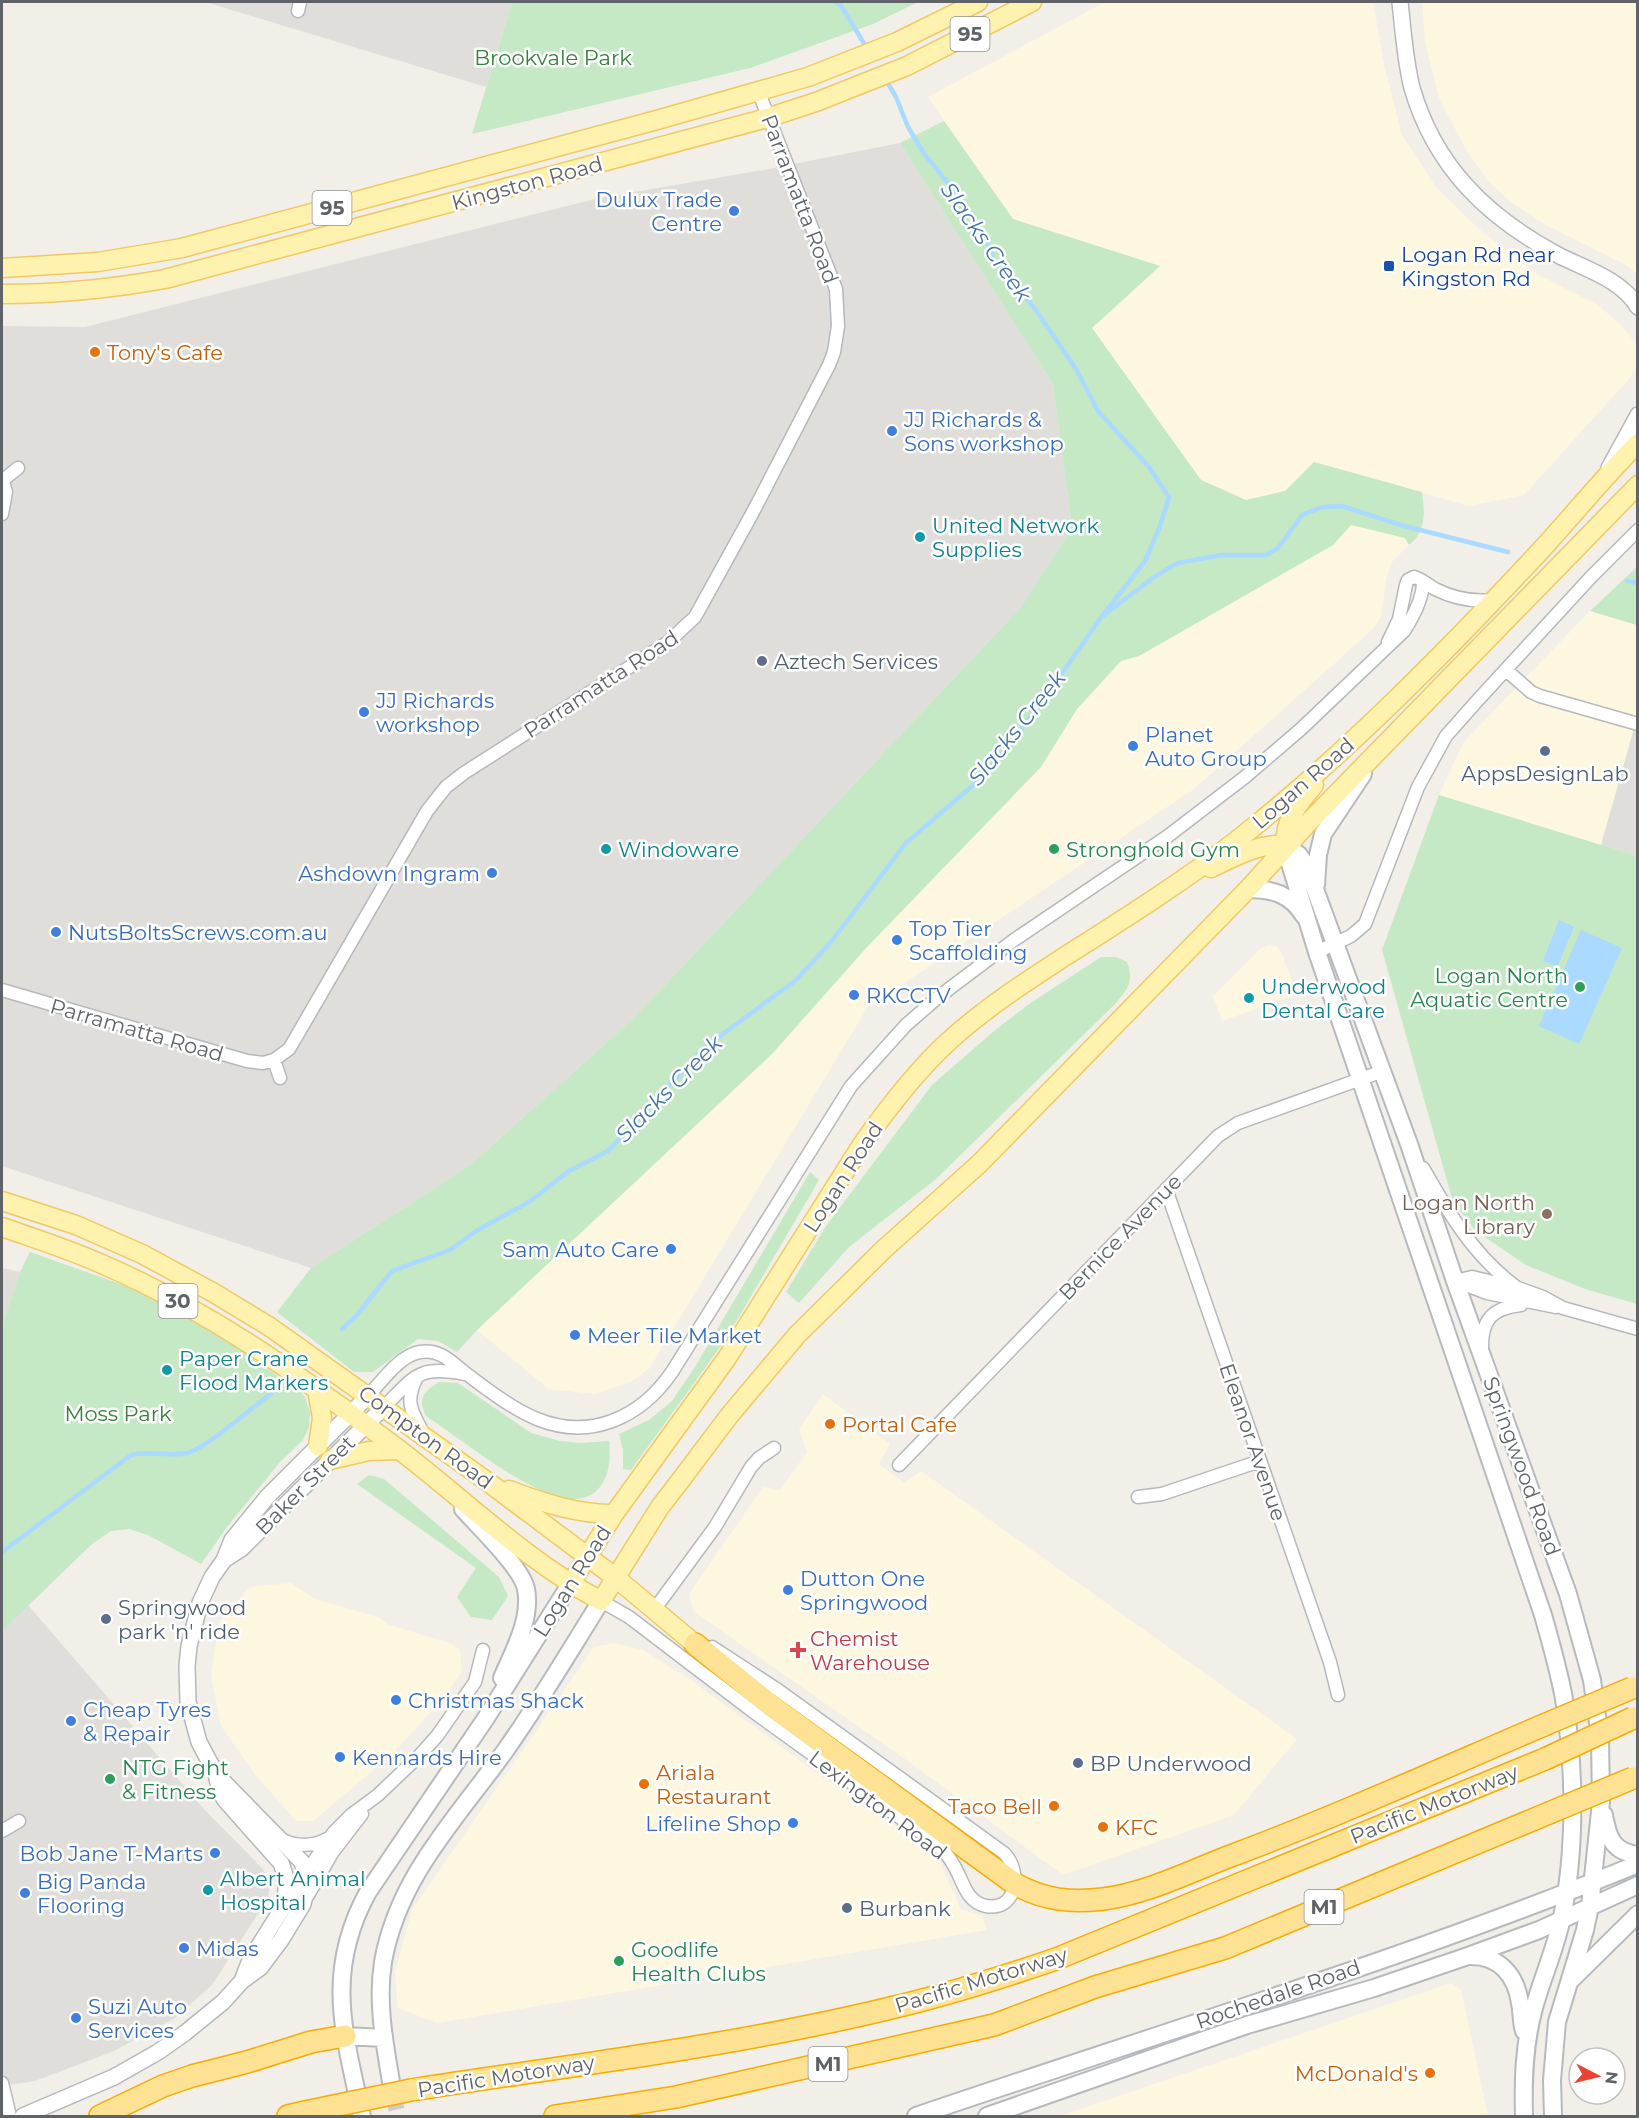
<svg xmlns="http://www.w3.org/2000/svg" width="1639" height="2118" font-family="Montserrat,sans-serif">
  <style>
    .commercial { fill: #fef7e0 }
    .industrial { fill: #e0deda }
    .green { fill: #c5e8c5 }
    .water { fill: #aadaff }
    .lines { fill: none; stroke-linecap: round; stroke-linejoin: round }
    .stream { stroke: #aadaff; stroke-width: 4.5 }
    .secondary-tunnel { stroke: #ccccc8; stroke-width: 16; stroke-dasharray: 16 8; stroke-linecap: butt }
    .minor-casing { stroke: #b5b8bc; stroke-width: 15 }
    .tertiary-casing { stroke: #b5b8bc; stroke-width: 18 }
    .secondary-casing { stroke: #b6babf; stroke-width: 20 }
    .primary-casing { stroke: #f2c960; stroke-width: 21 }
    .motorway-casing { stroke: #f9ab00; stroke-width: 24 }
    .minor { stroke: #fff; stroke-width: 12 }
    .tertiary { stroke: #fff; stroke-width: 15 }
    .secondary { stroke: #fff; stroke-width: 16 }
    .primary { stroke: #fff2af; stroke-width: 18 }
    .motorway { stroke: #fde293; stroke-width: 21 }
    .motorway-bridge-casing { stroke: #f9ab00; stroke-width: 24; stroke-linecap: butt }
    .motorway-bridge { stroke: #fde293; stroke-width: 21 }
    .shop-dot { fill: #3f7fe0; stroke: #fff; stroke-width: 2 }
    .transit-dot { fill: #1a4fb4; stroke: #fff; stroke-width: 2 }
    .food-dot { fill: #e8710a; stroke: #fff; stroke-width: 2 }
    .culture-dot { fill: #0f9aa8; stroke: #fff; stroke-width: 2 }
    .service-dot { fill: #5c6f8a; stroke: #fff; stroke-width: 2 }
    .leisure-dot { fill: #2e9e5b; stroke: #fff; stroke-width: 2 }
    .education-dot { fill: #8d6e63; stroke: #fff; stroke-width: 2 }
    .health-dot { fill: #e0444e; stroke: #fff; stroke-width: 2 }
    .labels { text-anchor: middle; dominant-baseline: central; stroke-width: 5; stroke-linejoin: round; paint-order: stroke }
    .shield { fill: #fff; stroke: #8f9295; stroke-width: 1.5 }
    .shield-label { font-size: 20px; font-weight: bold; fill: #5f6368 }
    .park-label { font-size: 21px; fill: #348238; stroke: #fff }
    .street-label { font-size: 21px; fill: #5f6368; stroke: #fff }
    .shop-label { font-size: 21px; fill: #366cbe; stroke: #fff; text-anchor: start }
    .transit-label { font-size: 21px; fill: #164399; stroke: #fff; text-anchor: start }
    .food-label { font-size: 21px; fill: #c56008; stroke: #fff; text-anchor: start }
    .culture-label { font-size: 21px; fill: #0d838f; stroke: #fff; text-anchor: start }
    .service-label { font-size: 21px; fill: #4e5e75; stroke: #fff; text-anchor: start }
    .leisure-label { font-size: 21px; fill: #27864d; stroke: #fff; text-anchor: start }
    .education-label { font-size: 21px; fill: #785e54; stroke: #fff; text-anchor: end }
    .health-label { font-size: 21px; fill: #be3a42; stroke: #fff; text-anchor: start }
    .water-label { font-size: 22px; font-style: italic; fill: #4174aa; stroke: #fff }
  </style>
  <rect width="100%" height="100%" fill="#f1efe8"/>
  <path class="commercial" d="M1105 2H1373L1384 64 1402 135 1435 186 1481 231 1537 274 1596 304 1618 322 1636 343 1638 359 1636 369 1627 381 1524 495 1469 506 1314 462 1285 491 1246 500 1201 480 1092 328 1160 266 1013 219 928 97Z
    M1422 2H1637V274L1626 265 1548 226 1511 202 1488 181 1465 148 1439 98 1425 41Z
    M1351 524 1406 538 1409 545 1392 562 1386 580 1381 617 1373 629 1194 789 867 1008 649 1369 630 1382 595 1394 549 1389 477 1330 772 1054 867 947 1041 767 1077 709 1121 661 1139 656 1333 545Z
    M1590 611 1637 625V718L1601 845 1439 795 1463 743Z
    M1269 945 1277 947 1281 952 1297 994 1222 1021 1213 996 1261 948Z
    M823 1394 890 1444 879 1464 904 1483 921 1471 1297 1739 1234 1815 1063 1875 908 1761 693 1611 689 1594 763 1487 780 1490 807 1452 799 1429Z
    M291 1583 315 1599 378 1617 389 1625 450 1643 460 1650 462 1672 433 1710 388 1758 313 1821H296L255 1774 221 1726 211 1676 219 1622 250 1587Z
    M614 1643 643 1650 688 1678 825 1779 915 1839 939 1860 961 1910 982 1915 987 1930 437 2023 398 2008 395 1972 412 1910 594 1647Z
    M1451 1983 1461 1990 1488 2116H1060Z"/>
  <path class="industrial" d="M205 2H512L486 87Z
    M900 143 1053 384 1072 528 1021 607 633 1019 469 1166 311 1268 2 1166V326L85 327 599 198 763 170Z
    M1637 718V856L1601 845Z
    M2 1268 20 1272 2 1326Z
    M28 1605 204 1809 263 1869 271 1883 267 1900 212 1985 175 2018 114 2051 35 2081 2 2086V1631Z"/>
  <path class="green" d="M512 2H918L873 24 750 68 472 134Z
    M944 121 1013 219 1160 266 1092 328 1201 480 1246 500 1285 491 1314 462 1422 492C1425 512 1426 532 1409 545L1405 538 1351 525 1333 545 1139 656 1121 661 1077 709 1041 767 867 947 772 1054 477 1330 457 1352 438 1341 418 1339 373 1372H354L277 1312 311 1268 469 1166 633 1019 1021 607 1072 528 1053 384 900 143Z
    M1637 567V625L1590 611Z
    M1439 795 1637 856V1304L1585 1289 1526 1265 1476 1231 1453 1202 1382 950Z
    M1101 957H1116L1127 962C1135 982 1127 990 1114 1005L936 1179 849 1247 799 1303 786 1292 826 1226 932 1085 994 1031 1029 1004Z
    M810 1172 819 1180 726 1339 631 1470 623 1469V1450L619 1434 649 1420 672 1401 695 1367Z
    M30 1252 123 1285 198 1320 301 1392 305 1397 310 1413 309 1427 303 1440 280 1462 227 1527 201 1564 148 1535 129 1529 111 1531 92 1544 2 1631V1326L20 1272Z
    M439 1382 458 1383 531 1433 560 1441 581 1443 609 1441C614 1485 592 1512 547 1493 507 1477 462 1440 426 1416 417 1399 424 1391 439 1382Z
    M369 1475 384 1479 499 1577 508 1596 492 1620 471 1617 457 1597 476 1568 357 1484Z"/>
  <path class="water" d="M1559 920 1574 927 1557 967 1543 961Z
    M1581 930 1622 948 1579 1044 1539 1026Z"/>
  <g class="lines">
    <path class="stream" d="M834 2 840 4 868 50
      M1627 581 1638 583
      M1104 615 1157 575 1178 563 1221 555H1266L1278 548 1302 515 1322 507 1342 506 1404 526 1508 552
      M342 1329 356 1316 392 1271 450 1250 476 1231 529 1202 569 1171 608 1151 704 1048 796 980 831 942 906 843 985 775 1018 733 1049 692 1100 619 1145 561 1160 526 1169 497 1149 467 1098 411 1076 369 1053 335 1035 309 994 260 984 235 952 188 925 155 908 127 896 97 886 80
      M2 1552 131 1455C149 1450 168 1457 187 1453 207 1448 259 1402 278 1388"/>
    <path class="secondary-tunnel" d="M393 2094 398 2116"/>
    <defs>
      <path id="minor" d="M298 11 300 2
        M2 478 6 492 2 514
        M3 480 18 468
        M1388 642 1399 619 1406 585 1408 580 1414 577C1422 579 1428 585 1435 589 1453 598 1473 602 1492 600
        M1506 670 1531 692 1540 696 1638 724
        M1317 952 1351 936 1365 924 1418 787 1446 736 1477 701 1591 577 1638 530
        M2 990 247 1061 263 1063 274 1060 280 1078
        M274 1060 289 1049 295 1039 427 811 446 787 464 773 667 643 695 617 753 512 829 365 834 352 838 326 836 289 759 93
        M1423 1168C1448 1212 1474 1256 1515 1286
        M1166 1189 1330 1662 1338 1695
        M1455 1281 1472 1277 1518 1288 1543 1297 1563 1308 1638 1329
        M1455 1281 1487 1293 1556 1307
        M1482 1350C1481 1320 1492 1308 1521 1305
        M416 1379C404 1403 413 1413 424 1435
        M369 1395C382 1381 400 1355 420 1352 441 1348 453 1364 468 1375 489 1391 513 1409 537 1419 591 1441 641 1417 672 1372L851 1086 906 1025 937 998 1014 940 1168 836 1245 777 1301 729 1404 631C1413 617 1423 598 1423 582
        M384 1407C416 1375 419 1365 465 1374
        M899 1465 1218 1136 1238 1123 1383 1071
        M1138 1497 1162 1494 1260 1461
        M601 1601 629 1617 755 1713 931 1840C940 1847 948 1854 953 1864 963 1879 965 1902 986 1906 1018 1911 1022 1871 1004 1853L778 1690 712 1647
        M654 1610 715 1527 751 1467 759 1458 774 1448
        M2 1831 19 1821
        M281 1839C296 1847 314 1847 329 1838
        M308 1895 332 1853 362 1814
        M284 1905 334 1832 351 1815 378 1795 420 1755 437 1736 475 1682 483 1650
        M2 2083 10 2116"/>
      <path id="tertiary" d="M1400 2C1403 30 1405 60 1412 88 1435 167 1487 217 1558 255 1585 269 1621 279 1638 307
        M1609 468 1638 415
        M224 1560 241 1549 384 1407
        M216 1774 220 1792 225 1800 281 1863 287 1881 284 1906 250 1960 242 1981
        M23 2116 114 2077 158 2052 185 2033 223 2002 242 1981 260 1968 281 1940 303 1904 308 1883 302 1862 216 1774 199 1742 188 1702 187 1666 189 1646 200 1603 212 1577 224 1560 232 1540 268 1496 369 1395"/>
      <path id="secondary" d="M1285 845 1299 855 1306 865 1409 1144 1455 1281 1568 1594 1592 1680 1600 1738 1601 1802 1590 1906 1585 1930 1557 2022 1552 2080 1553 2116
        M1285 847 1317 952 1543 1615C1551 1643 1559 1671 1564 1699 1575 1767 1576 1850 1562 1917 1556 1948 1542 1978 1534 2008 1524 2044 1523 2080 1524 2116
        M1316 885 1318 855 1323 834 1363 774
        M1248 889C1272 889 1291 894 1304 916
        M463 1509C479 1527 522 1568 526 1589 532 1619 513 1652 502 1678
        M1604 1815C1608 1838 1613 1852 1638 1855
        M1469 1956C1499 1955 1516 1975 1520 2003 1522 2012 1521 2022 1524 2031
        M1570 1981 1638 1914
        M345 2036 384 2038
        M393 2094C386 2050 376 2006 383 1962 398 1877 456 1819 505 1751 539 1703 569 1652 601 1601
        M362 2116C344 2033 324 1972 368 1892L486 1718 571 1583
        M916 2116C1157 2034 1402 1960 1638 1864
        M987 2116 1247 2025 1374 1988 1468 1956 1539 1930 1638 1885"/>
      <path id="primary" d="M2 268 98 262 182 248 657 120 808 77 897 42 978 2
        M2 294C57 294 110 289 165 279L767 118 816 102 907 66 1032 2
        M1285 847C1285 818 1297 806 1314 785
        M1211 868C1235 857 1258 843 1285 845
        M2 1201 76 1225 142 1254 214 1293 270 1327 488 1482 616 1578 695 1644
        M2 1227C36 1239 71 1250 104 1265 210 1311 305 1379 397 1448 464 1499 525 1560 601 1601L660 1507 680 1481 729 1416 797 1335 883 1250 979 1164 1248 889 1308 823 1638 485
        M317 1390 322 1418 318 1446
        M330 1460 369 1451 399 1450
        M509 1490C543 1503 577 1514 614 1514
        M571 1583 614 1514 727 1358 861 1146C887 1109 915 1072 949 1041 984 1009 1024 983 1064 957 1122 920 1181 883 1236 841 1345 755 1447 651 1542 549 1574 514 1604 477 1638 443"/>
      <path id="motorway" d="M695 1644 773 1707 1015 1884C1044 1900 1071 1903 1103 1899 1145 1894 1189 1872 1228 1857 1335 1817 1439 1770 1544 1725
        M411 2090C572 2065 736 2046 895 2007 950 1994 1003 1977 1056 1959L1545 1759
        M100 2116 163 2086 192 2076 247 2062 311 2042 345 2036
        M288 2116 305 2112
        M555 2116 676 2097 994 2025 1095 1987 1225 1948 1549 1813"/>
    </defs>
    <use href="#minor" class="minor-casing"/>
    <use href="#tertiary" class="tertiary-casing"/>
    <use href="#secondary" class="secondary-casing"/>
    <use href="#primary" class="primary-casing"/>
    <use href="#motorway" class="motorway-casing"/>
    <use href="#minor" class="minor"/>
    <use href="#tertiary" class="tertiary"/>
    <use href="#secondary" class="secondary"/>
    <use href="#primary" class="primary"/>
    <use href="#motorway" class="motorway"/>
    <defs>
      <path id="motorway-bridge" d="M1544 1725 1632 1688
        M1545 1759 1633 1718
        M1549 1813 1633 1778
        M305 2112 411 2090"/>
    </defs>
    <use href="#motorway-bridge" class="motorway-bridge-casing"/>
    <use href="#motorway-bridge" class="motorway-bridge"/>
  </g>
  <g class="shop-dot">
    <circle cx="734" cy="211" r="6"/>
    <circle cx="892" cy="431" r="6"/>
    <circle cx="364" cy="712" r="6"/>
    <circle cx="1133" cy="746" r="6"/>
    <circle cx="492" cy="873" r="6"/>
    <circle cx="56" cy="932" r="6"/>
    <circle cx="897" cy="940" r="6"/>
    <circle cx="854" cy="995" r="6"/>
    <circle cx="671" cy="1249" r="6"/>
    <circle cx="575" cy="1335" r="6"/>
    <circle cx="788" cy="1590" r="6"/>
    <circle cx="396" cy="1700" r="6"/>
    <circle cx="71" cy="1721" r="6"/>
    <circle cx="340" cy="1757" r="6"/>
    <circle cx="793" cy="1823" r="6"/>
    <circle cx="215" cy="1853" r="6"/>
    <circle cx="25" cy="1893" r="6"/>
    <circle cx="184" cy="1948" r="6"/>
    <circle cx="76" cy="2018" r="6"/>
  </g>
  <rect class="transit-dot" x="1383" y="260" width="12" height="12" rx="3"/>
  <g class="food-dot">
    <circle cx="95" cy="352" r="6"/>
    <circle cx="830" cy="1424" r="6"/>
    <circle cx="644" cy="1784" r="6"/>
    <circle cx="1054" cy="1806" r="6"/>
    <circle cx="1103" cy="1827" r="6"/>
    <circle cx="1430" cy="2073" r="6"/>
  </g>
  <g class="culture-dot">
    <circle cx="920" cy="537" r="6"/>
    <circle cx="606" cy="849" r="6"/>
    <circle cx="1249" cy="998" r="6"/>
    <circle cx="167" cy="1370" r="6"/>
    <circle cx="208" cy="1890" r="6"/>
  </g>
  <g class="service-dot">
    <circle cx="762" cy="661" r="6"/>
    <circle cx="1545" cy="751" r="6"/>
    <circle cx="106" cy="1619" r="6"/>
    <circle cx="1078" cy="1763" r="6"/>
    <circle cx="847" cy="1908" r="6"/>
  </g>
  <g class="leisure-dot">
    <circle cx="1054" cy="849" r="6"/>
    <circle cx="1580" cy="987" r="6"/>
    <circle cx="110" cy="1779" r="6"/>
    <circle cx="619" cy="1961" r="6"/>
  </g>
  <circle class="education-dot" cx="1547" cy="1214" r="6"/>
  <path class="health-dot" d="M795 1641h6v6h6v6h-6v6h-6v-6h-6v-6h6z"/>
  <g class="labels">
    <g class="shield">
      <rect x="950.5" y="17" width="39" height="34" rx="4.5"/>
      <rect x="312.5" y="191" width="39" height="34" rx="4.5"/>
      <rect x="158.5" y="1284" width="39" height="34" rx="4.5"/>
      <rect x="1304.5" y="1890" width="39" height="34" rx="4.5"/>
      <rect x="808.5" y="2047" width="39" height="34" rx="4.5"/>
    </g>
    <g class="shield-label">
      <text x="970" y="34">95</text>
      <text x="332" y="208">95</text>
      <text x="178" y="1301">30</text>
      <text x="1324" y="1907">M1</text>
      <text x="828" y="2064">M1</text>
    </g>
    <g class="park-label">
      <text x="553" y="57">Brookvale Park</text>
      <text x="118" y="1413">Moss Park</text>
    </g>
    <g class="street-label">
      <text transform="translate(527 183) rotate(-15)">Kingston Road</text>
      <text transform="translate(800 199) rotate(69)">Parramatta Road</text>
      <text transform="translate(601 684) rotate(-33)">Parramatta Road</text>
      <text transform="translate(1303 783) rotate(-41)">Logan Road</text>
      <text transform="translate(137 1030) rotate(16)">Parramatta Road</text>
      <text transform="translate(843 1177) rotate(-57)">Logan Road</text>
      <text transform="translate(1120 1237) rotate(-46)">Bernice Avenue</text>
      <text transform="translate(426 1437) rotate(36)">Compton Road</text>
      <text transform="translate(1253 1442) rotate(71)">Eleanor Avenue</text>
      <text transform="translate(1522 1466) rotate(70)">Springwood Road</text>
      <text transform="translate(305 1485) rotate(-45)">Baker Street</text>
      <text transform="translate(572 1581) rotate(-58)">Logan Road</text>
      <text transform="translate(1434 1804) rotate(-22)">Pacific Motorway</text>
      <text transform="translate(878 1805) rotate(37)">Lexington Road</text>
      <text transform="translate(981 1980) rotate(-17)">Pacific Motorway</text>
      <text transform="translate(1278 1994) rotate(-19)">Rochedale Road</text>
      <text transform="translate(506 2076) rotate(-9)">Pacific Motorway</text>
    </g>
    <g class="shop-label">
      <text x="722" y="199" text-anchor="end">Dulux Trade<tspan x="722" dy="24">Centre</tspan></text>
      <text x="904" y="419">JJ Richards &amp;<tspan x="904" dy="24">Sons workshop</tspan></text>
      <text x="376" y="700">JJ Richards<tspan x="376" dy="24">workshop</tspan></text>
      <text x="1145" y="734">Planet<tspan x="1145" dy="24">Auto Group</tspan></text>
      <text x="480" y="873" text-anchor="end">Ashdown Ingram</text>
      <text x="909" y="928">Top Tier<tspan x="909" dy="24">Scaffolding</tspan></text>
      <text x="68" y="932">NutsBoltsScrews.com.au</text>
      <text x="866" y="995">RKCCTV</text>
      <text x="659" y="1249" text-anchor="end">Sam Auto Care</text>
      <text x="587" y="1335">Meer Tile Market</text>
      <text x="800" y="1578">Dutton One<tspan x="800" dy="24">Springwood</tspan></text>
      <text x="408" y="1700">Christmas Shack</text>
      <text x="83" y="1709">Cheap Tyres<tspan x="83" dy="24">&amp; Repair</tspan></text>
      <text x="352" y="1757">Kennards Hire</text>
      <text x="781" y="1823" text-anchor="end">Lifeline Shop</text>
      <text x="203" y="1853" text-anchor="end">Bob Jane T-Marts</text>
      <text x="37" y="1881">Big Panda<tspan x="37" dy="24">Flooring</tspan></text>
      <text x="196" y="1948">Midas</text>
      <text x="88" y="2006">Suzi Auto<tspan x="88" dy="24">Services</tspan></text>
    </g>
    <g class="transit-label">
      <text x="1401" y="254">Logan Rd near<tspan x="1401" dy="24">Kingston Rd</tspan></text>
    </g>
    <g class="food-label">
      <text x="107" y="352">Tony's Cafe</text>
      <text x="842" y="1424">Portal Cafe</text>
      <text x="656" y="1772">Ariala<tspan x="656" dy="24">Restaurant</tspan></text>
      <text x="1042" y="1806" text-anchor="end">Taco Bell</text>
      <text x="1115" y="1827">KFC</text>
      <text x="1418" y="2073" text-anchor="end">McDonald's</text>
    </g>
    <g class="culture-label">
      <text x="932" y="525">United Network<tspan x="932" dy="24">Supplies</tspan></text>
      <text x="618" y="849">Windoware</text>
      <text x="1261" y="986">Underwood<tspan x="1261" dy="24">Dental Care</tspan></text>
      <text x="179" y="1358">Paper Crane<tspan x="179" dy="24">Flood Markers</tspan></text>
      <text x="220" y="1878">Albert Animal<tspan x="220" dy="24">Hospital</tspan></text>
    </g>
    <g class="service-label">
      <text x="774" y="661">Aztech Services</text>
      <text x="1545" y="773" text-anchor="middle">AppsDesignLab</text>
      <text x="118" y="1607">Springwood<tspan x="118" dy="24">park 'n' ride</tspan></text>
      <text x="1090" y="1763">BP Underwood</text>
      <text x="859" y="1908">Burbank</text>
    </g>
    <g class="leisure-label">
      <text x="1066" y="849">Stronghold Gym</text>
      <text x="1568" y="975" text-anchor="end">Logan North<tspan x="1568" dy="24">Aquatic Centre</tspan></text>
      <text x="122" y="1767">NTG Fight<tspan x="122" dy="24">&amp; Fitness</tspan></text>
      <text x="631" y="1949">Goodlife<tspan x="631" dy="24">Health Clubs</tspan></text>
    </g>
    <g class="education-label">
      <text x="1535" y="1202">Logan North<tspan x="1535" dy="24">Library</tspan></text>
    </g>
    <g class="health-label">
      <text x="810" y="1638">Chemist<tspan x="810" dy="24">Warehouse</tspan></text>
    </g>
    <g class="water-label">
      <text transform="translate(986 242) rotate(55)">Slacks Creek</text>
      <text transform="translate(1017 728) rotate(-51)">Slacks Creek</text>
      <text transform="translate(669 1089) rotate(-45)">Slacks Creek</text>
    </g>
  </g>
  <rect width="1639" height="2118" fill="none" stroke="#5f6368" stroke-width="6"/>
  <g transform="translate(1597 2076) rotate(97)"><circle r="28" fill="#ffffff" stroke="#bfc1c3" stroke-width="1.5"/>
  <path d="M0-4.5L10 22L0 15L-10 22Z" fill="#ea4335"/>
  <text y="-9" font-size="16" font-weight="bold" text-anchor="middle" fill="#5f6368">N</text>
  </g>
</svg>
